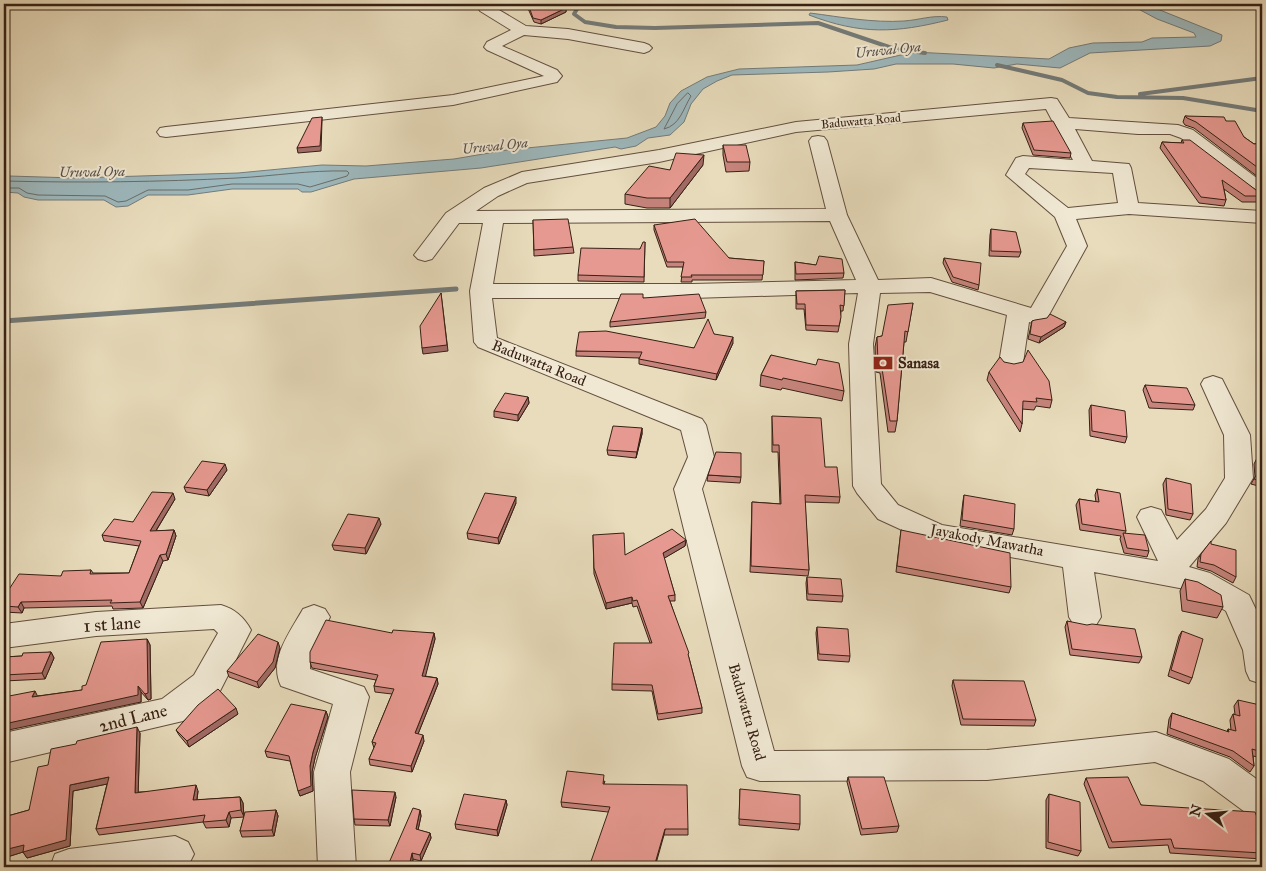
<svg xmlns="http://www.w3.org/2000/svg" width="1266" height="871" font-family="'IM FELL Great Primer',serif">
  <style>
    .water { fill: #9db8bd; stroke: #747b79 }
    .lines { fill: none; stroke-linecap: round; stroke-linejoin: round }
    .shore { stroke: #6a6c68; stroke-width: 1 }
    .stream-far1 { stroke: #747b79; stroke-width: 4 }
    .stream { stroke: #747b79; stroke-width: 5 }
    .minor-casing { stroke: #634f3e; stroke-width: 2 }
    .minor { fill: #f0e8d3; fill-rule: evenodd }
    .wall { fill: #c6847c; stroke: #372014 }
    .shaded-wall { fill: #a16b65; stroke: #372014 }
    .building { fill: #e69990; stroke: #372014 }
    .labels { text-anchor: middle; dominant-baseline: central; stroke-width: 4; stroke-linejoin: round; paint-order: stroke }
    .far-street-label { font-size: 12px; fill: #372014; stroke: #f0e8d3 }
    .far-water-label { font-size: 14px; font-style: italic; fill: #564e47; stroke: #f0e8d3 }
    .street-label { font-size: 15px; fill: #372014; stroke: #f0e8d3 }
    .poi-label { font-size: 15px; font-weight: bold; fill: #372014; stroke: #f0e8d3; text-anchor: start }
    .near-street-label { font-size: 18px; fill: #372014; stroke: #f0e8d3 }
  </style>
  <rect width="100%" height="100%" fill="#e8dcbc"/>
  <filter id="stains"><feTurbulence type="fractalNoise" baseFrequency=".004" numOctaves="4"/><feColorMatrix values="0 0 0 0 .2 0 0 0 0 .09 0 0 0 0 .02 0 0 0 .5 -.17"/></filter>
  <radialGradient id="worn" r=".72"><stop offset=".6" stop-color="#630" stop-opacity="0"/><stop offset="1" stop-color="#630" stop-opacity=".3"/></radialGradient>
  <path class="water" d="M1129 4H1145L1222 35 1221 41 1210 46 1090 53 1060 68 1017 64 994 68 953 64H896L874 69 828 72 732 75 717 81 703 89 691 104 684 122 670 135 648 138 636 146 621 149 615 147 481 168 354 179 311 192H302L298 189H232L188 195H148L128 206 116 207 104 200H38L24 197 18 193 4 192V176H9L75 178 238 173 322 165 366 166 454 159 507 150 627 138 656 127 665 116 670 103 681 91 707 77 739 69 857 65 914 52 1049 59 1069 48 1093 43 1142 42 1152 38 1196 37 1194 33 1157 19Z
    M810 13C841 17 873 23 904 21 919 20 932 15 947 17L948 20C896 33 861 35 809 15Z"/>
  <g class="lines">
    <path class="shore" d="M688 93 691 96C683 109 680 125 664 129L677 104Z
      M4 181C82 183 159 182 237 178 274 176 310 170 347 171L349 173 347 176 310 187 298 184H232L188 190H148L126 201 118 202 105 196 38 195 27 193 19 188H4"/>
    <path class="stream-far1" d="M580 4 574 14 585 22 616 27 655 28 818 23 895 49 925 53
      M997 65 1062 80 1088 93 1117 97 1183 98 1262 111
      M1140 94 1262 78"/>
    <path class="stream" d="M4 321 456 289"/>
    <defs>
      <path id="minor" d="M481 4H496L494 7 526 26 568 29 644 43 649 45 652 48 649 51 644 53 568 39 524 35 502 46 557 70 562 76 557 82 453 105 166 137 160 136 157 132 160 128 166 127 453 95 544 76 487 50 484 47 487 42 511 30 480 11 478 8Z
        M1051 98 1057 99 1069 118 1178 125 1193 130 1262 182V197L1255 195 1181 138 1170 134H1138L1075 129 1092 161 1129 164 1131 168 1138 203 1262 211V223L1129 214 1076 219 1087 246 1045 322 1037 324 1029 322 1023 363 1020 368 1011 370 1002 368 999 363 1007 315 930 292 880 293 873 344 881 484 898 505 942 525 1158 561 1137 517 1141 510 1151 507 1161 510 1177 540 1206 509 1225 478 1224 435 1201 384 1204 379 1213 376 1222 379 1250 435 1253 478 1226 523 1189 567 1210 573 1249 595 1262 622V684L1250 680 1246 671 1243 650 1226 611 1190 590 1094 572 1101 617 1096 625 1085 629 1074 625 1069 617 1063 567 926 541 878 519 857 493 853 486 849 344 858 293 692 298H492L497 338 702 419 706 425 714 457 702 489 774 751 987 750 1156 732 1229 759 1262 783V819L1249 815 1203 781 1155 762 987 780 760 781 747 777 742 766 674 489 688 457 681 430 478 347 474 342 470 291 483 223H459L432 259 425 261 418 259 414 255 446 213 484 188 522 172 659 150 796 122ZM1046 109 1073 160 1023 156 1016 158 1006 175 1055 217 1067 246 1031 308 931 278 878 280 847 215 827 141 824 137 818 136 812 137 809 141 826 209 476 211 498 196 527 183 659 162 796 132ZM1029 168 1113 173 1118 203 1068 208 1025 174ZM830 221 856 280 692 284H493L503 223Z
        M221 605C235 609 244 617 251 630L218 695 183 721 4 763V733L162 699 194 675 218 633 214 629 96 636 4 648V624L96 612Z
        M314 605 325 609 330 617 310 657V669L364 687 369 697 350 772 356 867H318L314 772 333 704 281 686C268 660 290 632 303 609Z
        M175 836 188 842 194 854 188 866 50 867 55 854 69 849Z"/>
    </defs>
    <use href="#minor" class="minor-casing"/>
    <use href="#minor" class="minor"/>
  </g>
  <path class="wall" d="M526 4H564L566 8V12L541 24 534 22Z
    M1185 116 1226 121 1244 137 1254 144 1262 143V177H1258L1194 128 1185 125 1183 122Z
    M1023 123 1071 153 1070 158 1033 155 1022 128Z
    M1182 140 1256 190 1262 192V202H1242L1224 189 1226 200 1224 206 1199 203 1160 148 1162 142 1181 143Z
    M723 145 750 162 749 171 726 172 723 155Z
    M703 165 670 208H647L625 204V194L670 170Z
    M533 220 573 247 574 253 534 256Z
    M654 225 729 258 764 261 762 280H692V282H681L683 267H667L654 230Z
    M991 229 1021 252 1019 257 989 256 990 235Z
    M645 242 644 282 578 281V275L640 249Z
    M944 258 979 285 978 290 952 282 943 263Z
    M795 262 816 265 844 273 843 278 795 280Z
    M845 290 843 311H841L840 322 838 332 806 330 804 309H796V291Z
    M643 298 706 312 705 318 610 327V322Z
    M913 303 906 342H904L897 421 895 432H888L880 373 876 372 875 347 877 337 882 336Z
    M1032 321 1066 322 1064 327 1039 343 1028 339Z
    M714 334 733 343 716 380 639 364V358L576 356V351L694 348Z
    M771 355 844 391 842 401 782 388 781 390 760 386 761 375Z
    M1004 362 1052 400 1050 408 1036 406 1034 410 1022 409V424L1020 432 987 380 989 372Z
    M1145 385 1195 405 1193 410 1149 408 1143 390Z
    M528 397 529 403 518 421 494 417V411Z
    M1091 405 1127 437 1125 443 1090 436 1089 410Z
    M772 416 825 467 840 497 839 503 805 502 809 570 808 576 750 572 752 502 780 504 778 452H772Z
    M642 428V434L636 458 608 455 607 450Z
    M1257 458 1262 459V487L1251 484 1255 477 1254 464Z
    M227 470 209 496 186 492 184 487Z
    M708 475 741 477 740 483 707 481Z
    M1166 478 1193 514 1190 520 1166 515 1163 484Z
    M1097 489 1126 531 1125 533 1149 551 1147 557 1124 553 1120 539 1121 536 1080 530 1076 505 1079 499 1096 502 1095 495Z
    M964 495 1014 529 1012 535 960 526 963 501Z
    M175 499 156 531 174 530 176 536 168 560 163 561 143 608 113 609 112 606 24 608 22 613 4 612V597L61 576 91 570 93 573H129L139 546 104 541 102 535 133 522Z
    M516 503 499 544 468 539 467 533Z
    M381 524 366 554 334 550 332 545Z
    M901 530 1011 587 1009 593 896 572Z
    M593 535 625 555 686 540 685 546 664 558 675 595V601H670L689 658 702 708V713L658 720 652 691 612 690V684L650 643 637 606 633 607 632 603 606 609 594 574Z
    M1211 544 1236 577 1233 583 1211 571 1197 567 1198 559 1201 554Z
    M807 577 843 596 842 602 807 600 806 583Z
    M1185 579 1223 607 1217 618 1182 611 1180 591Z
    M1067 621 1142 657 1139 663 1070 655 1065 627Z
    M817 627 850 656 849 662 818 660 816 633Z
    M1182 631 1192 678 1189 684 1168 676 1179 636Z
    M392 633H434L435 639 425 676 437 678 438 684 418 734 424 741 412 772 370 765 369 759 374 748 372 742 392 694 375 692 374 686 376 680 312 668 310 662Z
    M147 639 150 645 151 699 148 700 141 692V702L38 696 82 690 86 685Z
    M280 648 275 668 259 688 229 677 227 671Z
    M51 652 54 658 45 679 4 681V657L22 656Z
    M953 680 1036 720 1034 726 961 725 952 686Z
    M1238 700 1262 726V758L1253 756 1254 766 1250 772 1230 757 1167 734 1169 719 1172 713 1227 732 1228 729 1231 730 1230 720 1233 714 1235 715 1234 706Z
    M326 711 328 717 315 758 312 772 313 791 300 796 290 761 267 757 265 751Z
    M238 714 189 747 179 735 176 730Z
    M140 733 138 792 198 791 197 800 240 797 243 803 244 816 276 810 278 816 274 836 242 837 240 831 244 817 231 818 229 827 206 828 203 822 99 835 96 829 107 784 73 791 70 846 27 858 23 852 4 858V817L29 810 48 765Z
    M848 777 899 826 897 832 861 835 847 782Z
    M1086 778 1141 805 1262 830V859L1170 853 1168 845 1109 848 1084 784Z
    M605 781 604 784 688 829V835H664L608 812 562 807 561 802Z
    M740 789 800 824 799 830 739 825Z
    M1049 794 1081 851 1078 856 1046 848V800Z
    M396 797 390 826 355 825 354 819Z
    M506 800 507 805 498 836 456 829 455 824Z
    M420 810 421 816 418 830 430 833 431 838 421 861 413 859 412 867H348L388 865Z"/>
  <path class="shaded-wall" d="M566 8V12L541 24V20Z
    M322 117V121L321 151 298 153 297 148Z
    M704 155 703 165 670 208V198Z
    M441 293 448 351 423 354 422 348Z
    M1066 322 1064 327 1039 343 1041 337Z
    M733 337V343L716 380 717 374Z
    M528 397 529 403 518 421V415Z
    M642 428V434L636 458 637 452Z
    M225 464 227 470 209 496 207 490Z
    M173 493 175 499 152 537 150 531Z
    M516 497V503L499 544 498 538Z
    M379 518 381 524 366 554 365 548Z
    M174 530 176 536 168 560 166 554Z
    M686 540 685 546 663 559V553Z
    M160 555 163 561 143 608 140 602Z
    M632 597V603L606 609V603Z
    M21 602 24 608 22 613 18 607Z
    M434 633 435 639 424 682 422 676Z
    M147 639 150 645 151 699 148 700 145 694Z
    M278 642 280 648 275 668 259 688 257 682Z
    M51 652 54 658 45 679 42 673Z
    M437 678 438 684 416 739 415 733Z
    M138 686 141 692V702L4 731V724Z
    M35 691 38 697H32Z
    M236 708 238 714 189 747 187 741Z
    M326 711 328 717 315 758 312 772 313 791 300 796 298 791 310 766 313 752Z
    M137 727 140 733 138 799 135 793Z
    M423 735 424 741 412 772 411 766Z
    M109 777 112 783 73 791 70 846 27 858 23 852 4 858V850L70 785Z
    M196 785 198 791 196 806 193 800Z
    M395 792 396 797 390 826 388 820Z
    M240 797 243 803 244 817 241 810Z
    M506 800 507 805 498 836 497 830Z
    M276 810 278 816 274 836 272 830Z
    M420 810 421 816 417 835 416 829Z
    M229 812 231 818 229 827 226 820Z
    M665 829 664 835 655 867H654Z
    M430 833 431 838 421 861 420 855Z
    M412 853 413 859 412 867H409Z"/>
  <path class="building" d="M528 4H564L566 8 541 20 533 18Z
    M1185 116 1224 117 1226 121H1235L1244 137 1254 144 1262 143V170H1261L1196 122 1187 118Z
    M322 117 320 146 297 148 312 118Z
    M1053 121 1071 153 1034 150 1023 123Z
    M1182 140H1190L1256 190 1262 192V196H1245L1222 180 1226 200 1201 197 1162 142 1184 143Z
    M723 145H746L750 162H727Z
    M676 153 704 155 670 198H647L625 194 649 166 670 170Z
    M568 219 573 247 534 250 533 220Z
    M695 219 729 258 764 261 763 275H691L692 277H681L684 262H667L654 225Z
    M991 229 1016 232 1021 252 991 251Z
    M643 242H645L644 277 578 275 581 248 640 249Z
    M819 256 842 259 844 273 796 274 795 262 816 265Z
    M944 258 981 263 979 285 953 277Z
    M845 290 844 306 840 305 841 317 839 326 806 325 805 304H797L796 291Z
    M441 293 447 345 422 348 420 326Z
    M621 294H643V298L699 294 706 312 610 322Z
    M913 303 908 332 905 331 897 421H890L881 362H878L877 337 882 336 888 305Z
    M1050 314 1066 322 1041 337 1030 334 1032 321 1035 320 1047 318Z
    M708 319 714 334 733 337 717 374 639 359 642 352 576 351 579 332 606 331 694 348Z
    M1028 350 1049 381 1052 400 1036 398 1037 402 1023 401 1022 424 989 372 1000 357 1004 362 1014 364 1023 362Z
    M771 355 816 365 818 359 839 363 844 391 783 378 782 380 761 375Z
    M1145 385 1187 388 1195 405 1152 402Z
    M505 393 528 397 518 415 494 411Z
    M1091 405 1125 411 1127 437 1092 431Z
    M772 416 821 418 825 467H837L840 497 805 495 809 570 751 566 752 502 781 504 779 445H773Z
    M613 426 642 428 637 452 607 450Z
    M716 452 741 453V477L708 475Z
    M1257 458 1262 459V481L1254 479 1258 472Z
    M202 461 225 464 207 490 184 487Z
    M1166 478 1191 484 1193 514 1168 509Z
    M1097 489 1120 493 1126 531 1082 524 1079 499 1099 502Z
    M152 492 173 493 150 531 174 530 166 554 160 555 140 602 110 603 112 600 21 602 18 607 4 606V597L19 574 61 576 63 571 91 570 90 574 129 573 141 541 102 535 114 519 133 522Z
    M485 493 516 497 498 538 467 533Z
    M964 495 1015 504 1014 529 962 520Z
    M348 514 379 518 365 548 332 545Z
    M672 529 686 540 663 553 675 595 668 596 689 653 688 654 702 708 658 714 652 685 612 684 614 643H652L637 600 633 601 632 597 606 603 594 568 593 535 624 533 625 555Z
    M901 530 1010 553 1011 587 897 566Z
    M1123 533 1145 535 1149 551 1127 548Z
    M1211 541V544L1236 550V577L1214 565 1200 562 1201 554Z
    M807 577 841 579 843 596 808 594Z
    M1185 579 1198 582 1221 595 1223 607 1187 600Z
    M326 620 392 633 393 630 434 633 422 676 437 678 415 733 423 735 411 766 369 759 376 743 372 742 394 689 374 686 378 675 310 662V652Z
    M1067 621 1087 625 1092 624 1135 629 1142 657 1072 649Z
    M817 627 848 629 850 656 819 654Z
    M1182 631 1203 639 1192 678 1171 670Z
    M258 634 278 642 273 662 257 682 227 671Z
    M147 639 148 693 145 694 138 686V695L4 724V697L35 691 32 697 82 690V686L86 685 101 642Z
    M51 652 42 673 4 675V657L22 656 23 653Z
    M953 680 1024 681 1036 720 963 719Z
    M218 689 236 708 187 741 176 730 198 705Z
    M1238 700 1260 705 1262 726V752L1252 749 1254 766 1233 751 1170 728 1172 713 1229 732 1228 729 1236 731 1233 714 1240 716Z
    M291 704 326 711 313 752 310 766 311 786 298 791 289 756 265 751Z
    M137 727 135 793 196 785 193 800 240 797 241 810 229 812 226 820 203 822 205 815 96 829 109 777 70 785 66 840 23 852 24 845 4 850V817L29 810 38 767 48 765 51 749 76 744 77 741Z
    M567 771 604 775 603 784 687 785 688 829H665L654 867H589L610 807 561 802Z
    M848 777H884L899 826 862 829Z
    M1128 777 1141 805 1255 812 1262 830V853L1174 848 1171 839 1112 842 1086 778Z
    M740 789 800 795V824L739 819Z
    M352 790 395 792 388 820 354 819Z
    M464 794 506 800 497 830 455 824Z
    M1049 794 1080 802 1081 851 1048 842Z
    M413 808 420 810 416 829 430 833 420 855 412 853 409 867H348L349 864 388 865Z
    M276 810 272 830 240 831 245 812Z"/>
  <defs>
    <symbol id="bank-bare" viewBox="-9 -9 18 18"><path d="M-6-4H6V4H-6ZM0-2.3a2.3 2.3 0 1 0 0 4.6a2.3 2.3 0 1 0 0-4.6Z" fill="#8f2418" stroke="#f0e8d3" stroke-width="2.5" paint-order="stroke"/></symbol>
  </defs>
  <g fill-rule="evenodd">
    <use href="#bank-bare" x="869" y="349" width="28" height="28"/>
  </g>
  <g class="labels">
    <g class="far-street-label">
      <text transform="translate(861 121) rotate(-5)">Baduwatta Road</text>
    </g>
    <g class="far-water-label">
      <text transform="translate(888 50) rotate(-6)">Uruval Oya</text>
      <text transform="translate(495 146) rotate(-6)">Uruval Oya</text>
      <text transform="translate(92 172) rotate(-1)">Uruval Oya</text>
    </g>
    <g class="street-label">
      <text transform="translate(539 363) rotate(22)">Baduwatta Road</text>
      <text transform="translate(987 540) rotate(11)">Jayakody Mawatha</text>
      <text transform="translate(747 712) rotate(74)">Baduwatta Road</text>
    </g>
    <g class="poi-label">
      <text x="898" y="363">Sanasa</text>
    </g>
    <g class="near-street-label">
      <text transform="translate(112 624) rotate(-4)">1 st lane</text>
      <text transform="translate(133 718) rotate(-14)">2nd Lane</text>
    </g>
  </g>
  <rect width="1266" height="871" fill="none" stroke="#e8dcbc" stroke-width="20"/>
  <rect x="5" y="5" width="1256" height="861" fill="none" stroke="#372014" stroke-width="2.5"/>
  <rect x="10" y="10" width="1246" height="851" fill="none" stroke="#372014"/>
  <g transform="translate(1208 814) rotate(286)" stroke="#f0e8d3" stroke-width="4" paint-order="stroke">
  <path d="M0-4L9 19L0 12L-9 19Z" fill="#372014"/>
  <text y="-8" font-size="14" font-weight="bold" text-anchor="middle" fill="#372014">N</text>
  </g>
  <rect width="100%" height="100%" filter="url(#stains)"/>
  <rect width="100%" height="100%" fill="url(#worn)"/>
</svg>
